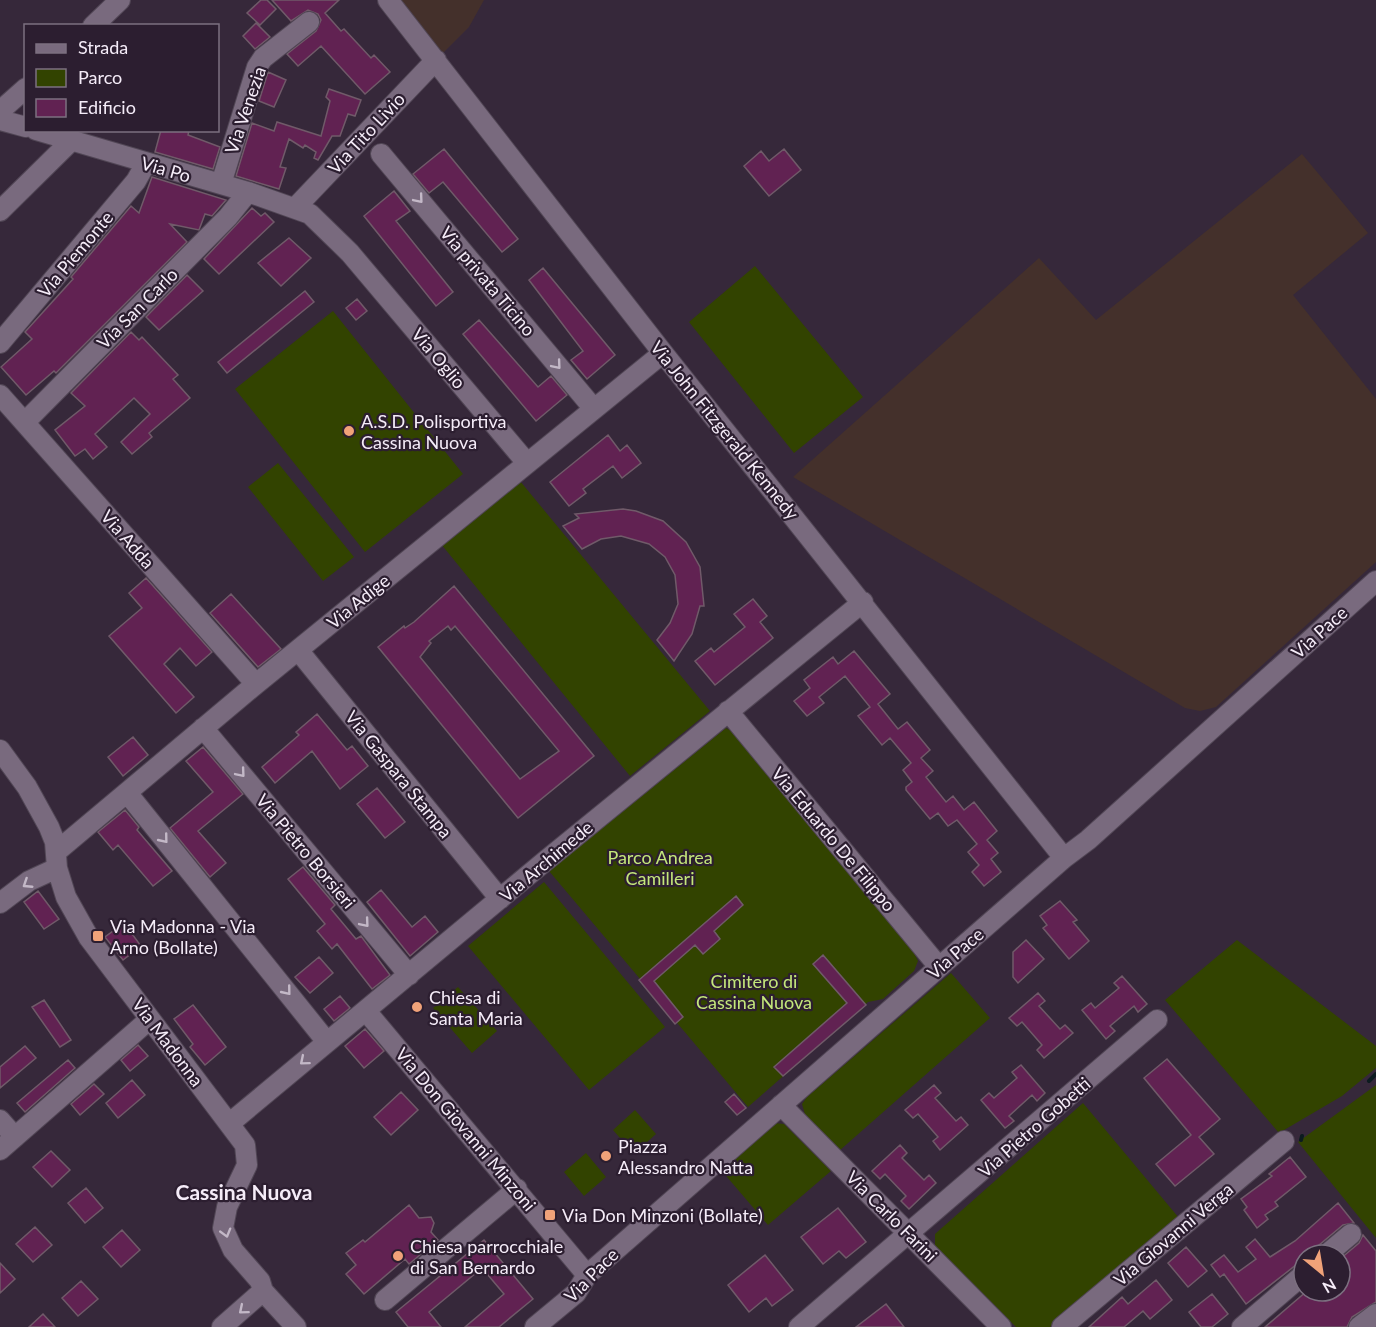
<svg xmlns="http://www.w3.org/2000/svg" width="1376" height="1327" font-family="Lato,sans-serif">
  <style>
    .industrial { fill: #44302b }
    .green { fill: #324300 }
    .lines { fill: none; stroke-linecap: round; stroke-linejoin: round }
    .stream { stroke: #0c1b1f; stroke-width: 4 }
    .building { fill: #612252; stroke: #705a69; stroke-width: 1.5; fill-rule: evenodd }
    .minor-casing { stroke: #514655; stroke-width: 22 }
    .minor { stroke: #796a7e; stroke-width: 20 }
    .oneway { stroke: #c3b8c7 }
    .poi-dot { fill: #f0a279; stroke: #2c1e30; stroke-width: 2 }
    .labels { text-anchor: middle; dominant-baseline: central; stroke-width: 4.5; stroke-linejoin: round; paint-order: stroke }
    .street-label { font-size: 18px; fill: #f5ecf8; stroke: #2c1e30 }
    .poi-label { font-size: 18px; fill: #f5ecf8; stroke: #2c1e30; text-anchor: start }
    .park-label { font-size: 18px; fill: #c4e77b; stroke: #2c1e30 }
    .quarter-label { font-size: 21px; font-weight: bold; fill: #f5ecf8; stroke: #2c1e30 }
  </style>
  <rect width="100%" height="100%" fill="#36283a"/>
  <path class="industrial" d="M388 0H484L469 27 436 60Z
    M1302 154 1368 233 1293 295 1376 399V562L1216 707 1200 711 1185 708 793 477 1039 258 1096 320Z"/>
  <path class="green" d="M755 266 863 397 794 453 689 322Z
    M333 311 463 474 365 552 235 389Z
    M278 463 354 557 323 581 248 487Z
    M520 481 710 711 630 776 441 544Z
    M726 728 733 732 912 949 918 961 914 971 883 999 868 1002 748 1107 549 871Z
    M544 882 665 1027 589 1090 468 946Z
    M1237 940 1376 1046V1068L1342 1096 1279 1133 1165 1000Z
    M951 973 990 1018 839 1151 806 1118 802 1104 807 1097Z
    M458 987 497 1031 472 1053 433 1008Z
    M1376 1085V1238L1298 1142Z
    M1083 1103 1179 1218 1050 1327H1016L935 1246V1234Z
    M635 1110 656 1134 634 1154 613 1130Z
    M774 1123 784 1124 831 1171 768 1225 721 1170Z
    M586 1153 606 1177 584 1196 564 1172Z"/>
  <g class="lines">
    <path class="stream" d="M1369 1081 1376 1074
      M1301 1140 1302 1136"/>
  </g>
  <path class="building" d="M261 0H267L276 9 260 25 247 13Z
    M272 0H339L325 13 341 31 344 29 371 58 374 55 390 72 365 94 321 46 298 66 287 54 316 31 321 20 318 14 308 10 291 21Z
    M256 23 270 37 255 49 243 36Z
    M268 72 286 80 274 107 259 101Z
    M329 89 361 100 355 116 348 114 340 136H332L318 160 314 158 316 152 305 145 303 148 289 139 280 167 286 168 279 189 236 176 252 123 274 131 277 122 321 136 330 101 326 97Z
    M161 130H189L188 135 220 147 213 169 155 152Z
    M444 149 518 239 502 252 443 182 429 193 413 174Z
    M784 149 801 170 769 196 744 166 761 151 769 161Z
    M152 177 226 200 212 216 205 214 199 230 170 224 187 242 56 373 54 371 26 395 1 367 32 339 25 332 73 279 71 277 131 206 139 213Z
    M394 191 410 211 396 221 453 292 436 306 364 216Z
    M252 208 261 216 265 213 274 222 219 274 204 259Z
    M289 238 311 258 281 286 258 263Z
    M543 268 615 355 587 379 571 360 583 351 529 280Z
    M187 275 203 291 159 330 146 317Z
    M305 291 314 302 227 373 218 362Z
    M357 299 367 311 356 320 346 308Z
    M479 320 538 387 551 376 567 395 536 421 463 334Z
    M131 332 139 340 142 337 178 375 173 379 190 398 149 433 152 437 132 454 121 442 150 414 134 398 95 434 107 447 93 459 85 449 75 456 55 430 85 406 71 393Z
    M608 435 620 451 627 445 641 463 622 478 613 466 583 489 586 493 569 506 550 482Z
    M623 509 636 511 663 521 686 542 700 567 704 606H700L692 634 674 661 657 640 670 623 678 604 675 575 665 557 649 544 621 536 601 539 582 549 563 526 579 518 575 514Z
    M146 578 212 652 196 666 180 648 164 664 194 697 176 713 109 636 142 608 129 593Z
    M454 586 594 756 518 818 378 647 404 626 405 628 414 622ZM448 626 451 630 455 626 559 751 520 779 420 657 431 643 429 641Z
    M231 594 281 649 258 667 210 613Z
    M753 599 767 616 760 622 773 638 715 685 695 661 711 648 714 652 745 627 734 614Z
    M854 651 890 694 878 704 898 729 907 722 930 750 921 758 933 771 926 777 946 802 953 796 964 810 974 802 997 831 987 840 998 853 991 859 1001 872 984 886 972 872 979 865 968 852 977 844 957 820 948 826 938 813 930 819 906 790V787L912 782 903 770 911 763 890 738 882 745 858 716 870 707 845 676 819 697 824 703 807 716 794 701 810 688 804 680 833 657 838 664Z
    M317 714 347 750 352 746 368 766 340 789 312 751 275 783 262 767 299 735 296 732Z
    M133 737 148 755 123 776 108 757Z
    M203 747 243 794 198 831 226 863 210 877 170 828 213 792 186 761Z
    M377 788 405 822 385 838 357 804Z
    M125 810 139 827 137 830 172 871 153 886 118 845 113 850 98 832Z
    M303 867 335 905 331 909 356 939 361 936 390 975 372 989 337 944 332 949 317 931 325 924 288 879Z
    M381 890 412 927 425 916 438 932 410 956 367 902Z
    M38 891 59 919 44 929 24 902Z
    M736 896 743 905 714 931 720 939 703 954 695 945 654 981 683 1017 675 1024 639 980Z
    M1060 901 1077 920 1073 922 1089 941 1069 959 1043 928 1047 925 1040 916Z
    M124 923 141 946 123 960 105 937Z
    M1026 940 1044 959 1018 983 1013 977V952Z
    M823 955 866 1005 783 1076 774 1067 847 1003 813 964Z
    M319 957 333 973 310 993 295 977Z
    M1122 976 1147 1004 1138 1012 1134 1006 1110 1026 1115 1031 1106 1039 1082 1010 1091 1003 1095 1008 1119 988 1114 983Z
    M1038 993 1045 1001 1039 1006 1060 1029 1065 1025 1073 1033 1044 1058 1037 1050 1042 1045 1022 1022 1017 1026 1009 1018Z
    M340 996 350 1008 334 1021 324 1009Z
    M44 1000 71 1040 60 1047 32 1007Z
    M193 1005 226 1047 205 1065 190 1047 193 1044 174 1019Z
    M365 1029 384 1051 364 1068 345 1046Z
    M138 1045 148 1056 130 1071 121 1060Z
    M25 1046 36 1058 0 1088V1067Z
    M1167 1059 1220 1119 1199 1137 1214 1154 1175 1186 1156 1164 1191 1135 1144 1078Z
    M68 1060 75 1068 25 1112 17 1103Z
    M1021 1065 1045 1093 1037 1101 1032 1095 1009 1116 1014 1121 1005 1128 981 1100 989 1093 994 1098 1017 1078 1012 1072Z
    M132 1080 145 1095 118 1118 106 1103Z
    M94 1084 104 1094 80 1115 71 1104Z
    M934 1085 941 1093 935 1098 956 1121 961 1117 968 1125 940 1150 933 1141 938 1137 918 1114 913 1118 905 1110Z
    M401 1092 418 1110 391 1135 374 1117Z
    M734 1094 746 1108 737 1115 725 1102Z
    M900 1145 907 1153 902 1158 924 1180 929 1175 936 1183 909 1209 901 1201 906 1196 885 1174 880 1179 872 1171Z
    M51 1151 70 1170 52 1187 33 1167Z
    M1290 1157 1306 1177 1275 1202 1278 1206 1265 1215 1268 1219 1257 1228 1244 1210 1247 1207 1241 1199 1272 1176 1269 1174Z
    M86 1188 103 1208 85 1223 68 1203Z
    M1338 1203 1354 1223 1343 1225 1318 1246 1314 1255H1304V1262L1296 1265 1246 1304 1224 1274 1220 1277 1211 1265 1224 1255 1238 1272 1256 1259 1246 1247 1255 1239 1270 1257 1295 1241Z
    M409 1205 419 1218 431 1217 434 1223 431 1232 438 1240 409 1264 405 1259 364 1294 346 1274 356 1265 346 1253 363 1240 365 1242Z
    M838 1208 866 1242 846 1258 839 1251 823 1264 801 1237Z
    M35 1227 52 1245 33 1262 16 1244Z
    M122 1230 140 1250 121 1267 103 1247Z
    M1363 1235 1376 1251V1302L1352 1317 1347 1327H1265L1307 1291H1340V1259L1359 1243Z
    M484 1240 533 1299 499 1327H465L504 1294 482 1268 429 1312 441 1327H408L396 1312Z
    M1186 1247 1207 1271 1188 1287 1168 1263Z
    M765 1255 793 1290 772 1306 766 1298 749 1312 728 1285Z
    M0 1263 15 1279 0 1293Z
    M1156 1280 1172 1300 1150 1319 1143 1311 1124 1327H1089L1122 1297 1128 1304Z
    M81 1281 98 1299 78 1316 62 1298Z
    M1212 1294 1228 1314 1212 1327H1201L1189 1312Z
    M886 1304 904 1327H856Z
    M43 1314 55 1327H29Z"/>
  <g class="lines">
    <defs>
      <path id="minor" d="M388 0 663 353 1064 858
        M93 26 120 0
        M0 111 26 88
        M0 120 26 127
        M36 130 248 192 310 214 350 253 527 463
        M381 154 594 409
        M221 184 257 67 263 58 309 22
        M296 207 436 60
        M0 211 71 141
        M0 343 136 181 146 163
        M0 395 256 684
        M25 422 228 217 248 192
        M298 650 500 899
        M728 711 939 967
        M203 728 409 975
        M0 750 27 787 49 827 55 842 57 868 66 897 89 938 245 1145 247 1165 227 1207 223 1228 233 1250 260 1281 263 1291 296 1327
        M128 794 327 1042
        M56 852 256 684 663 353
        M0 903 29 881 57 868
        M366 1011 587 1275
        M781 1105 1001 1327
        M0 1120 15 1137
        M230 1123 544 862 863 602
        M0 1150 150 1019
        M1326 1255 1351 1234
        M385 1300 517 1189
        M222 1327 263 1291
        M535 1327 576 1293 587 1275 1064 858 1088 840 1376 581
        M799 1327 1157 1020
        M1062 1327 1284 1141
        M1242 1327 1304 1274
        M1359 1327 1376 1314"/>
    </defs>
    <use href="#minor" class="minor-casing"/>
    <use href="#minor" class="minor"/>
  </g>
  <defs><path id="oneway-chevron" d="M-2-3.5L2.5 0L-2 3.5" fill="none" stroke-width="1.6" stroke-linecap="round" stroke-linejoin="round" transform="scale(1.5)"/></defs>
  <g class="oneway">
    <use href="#oneway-chevron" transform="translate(419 199) rotate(50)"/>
    <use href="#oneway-chevron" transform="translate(557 365) rotate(50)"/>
    <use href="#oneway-chevron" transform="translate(241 773) rotate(50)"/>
    <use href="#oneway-chevron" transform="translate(164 839) rotate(51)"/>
    <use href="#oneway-chevron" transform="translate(27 884) rotate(147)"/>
    <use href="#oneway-chevron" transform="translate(365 923) rotate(50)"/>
    <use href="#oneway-chevron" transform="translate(287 991) rotate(51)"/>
    <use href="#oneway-chevron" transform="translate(304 1061) rotate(140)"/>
    <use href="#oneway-chevron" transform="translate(226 1233) rotate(74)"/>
    <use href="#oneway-chevron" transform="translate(243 1310) rotate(140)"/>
  </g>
  <g class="poi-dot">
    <circle cx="349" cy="431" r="6"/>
    <rect x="92" y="930" width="12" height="12" rx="3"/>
    <circle cx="417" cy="1007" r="6"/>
    <circle cx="606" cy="1156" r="6"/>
    <rect x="544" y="1209" width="12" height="12" rx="3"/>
    <circle cx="398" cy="1256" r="6"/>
  </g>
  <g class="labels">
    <g class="street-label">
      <text transform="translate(245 110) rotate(-71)">Via Venezia</text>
      <text transform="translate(366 133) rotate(-47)">Via Tito Livio</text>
      <text transform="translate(166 169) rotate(16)">Via Po</text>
      <text transform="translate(75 254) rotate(-50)">Via Piemonte</text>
      <text transform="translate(488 281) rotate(50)">Via privata Ticino</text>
      <text transform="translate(137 308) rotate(-45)">Via San Carlo</text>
      <text transform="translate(439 358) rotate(50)">Via Oglio</text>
      <text transform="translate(725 430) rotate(51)">Via John Fitzgerald Kennedy</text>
      <text transform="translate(128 539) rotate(49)">Via Adda</text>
      <text transform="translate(358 601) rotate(-39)">Via Adige</text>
      <text transform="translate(1319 632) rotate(-42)">Via Pace</text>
      <text transform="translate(399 774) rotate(51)">Via Gaspara Stampa</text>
      <text transform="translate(834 839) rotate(50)">Via Eduardo De Filippo</text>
      <text transform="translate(306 851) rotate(50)">Via Pietro Borsieri</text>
      <text transform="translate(546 861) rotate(-40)">Via Archimede</text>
      <text transform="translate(955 953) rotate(-41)">Via Pace</text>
      <text transform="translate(168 1042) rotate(53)">Via Madonna</text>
      <text transform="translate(1034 1127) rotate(-41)">Via Pietro Gobetti</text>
      <text transform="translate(466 1129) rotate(50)">Via Don Giovanni Minzoni</text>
      <text transform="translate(892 1216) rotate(45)">Via Carlo Farini</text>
      <text transform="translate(1173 1234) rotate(-40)">Via Giovanni Verga</text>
      <text transform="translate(591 1275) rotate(-45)">Via Pace</text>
    </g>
    <g class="poi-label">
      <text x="361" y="421">A.S.D. Polisportiva<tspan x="361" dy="21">Cassina Nuova</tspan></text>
      <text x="110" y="926">Via Madonna - Via<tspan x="110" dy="21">Arno (Bollate)</tspan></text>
      <text x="429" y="997">Chiesa di<tspan x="429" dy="21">Santa Maria</tspan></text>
      <text x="618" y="1146">Piazza<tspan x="618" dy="21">Alessandro Natta</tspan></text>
      <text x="562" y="1215">Via Don Minzoni (Bollate)</text>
      <text x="410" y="1246">Chiesa parrocchiale<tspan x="410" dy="21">di San Bernardo</tspan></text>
    </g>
    <g class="park-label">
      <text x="660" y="857">Parco Andrea<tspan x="660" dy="21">Camilleri</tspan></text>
      <text x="754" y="981">Cimitero di<tspan x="754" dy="21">Cassina Nuova</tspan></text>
    </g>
    <g class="quarter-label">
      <text x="244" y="1191">Cassina Nuova</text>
    </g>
  </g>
  <rect x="24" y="24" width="195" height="108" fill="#2c1e30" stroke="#7c7080" stroke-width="1.5"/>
  <rect x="36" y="44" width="30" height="9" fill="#796a7e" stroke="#7c7080" stroke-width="1.5"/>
  <text x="78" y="54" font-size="18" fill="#f5ecf8">Strada</text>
  <rect x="36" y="69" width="30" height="18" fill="#324300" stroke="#7c7080" stroke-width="1.5"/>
  <text x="78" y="84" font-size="18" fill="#f5ecf8">Parco</text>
  <rect x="36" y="99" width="30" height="18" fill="#612252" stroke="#7c7080" stroke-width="1.5"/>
  <text x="78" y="114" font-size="18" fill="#f5ecf8">Edificio</text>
  <g transform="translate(1322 1273) rotate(150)"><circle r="28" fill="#2c1e30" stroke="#7c7080" stroke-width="1.5"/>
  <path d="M0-4.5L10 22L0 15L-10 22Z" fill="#f0a279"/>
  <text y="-9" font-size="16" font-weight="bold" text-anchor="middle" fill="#f5ecf8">N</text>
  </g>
</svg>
